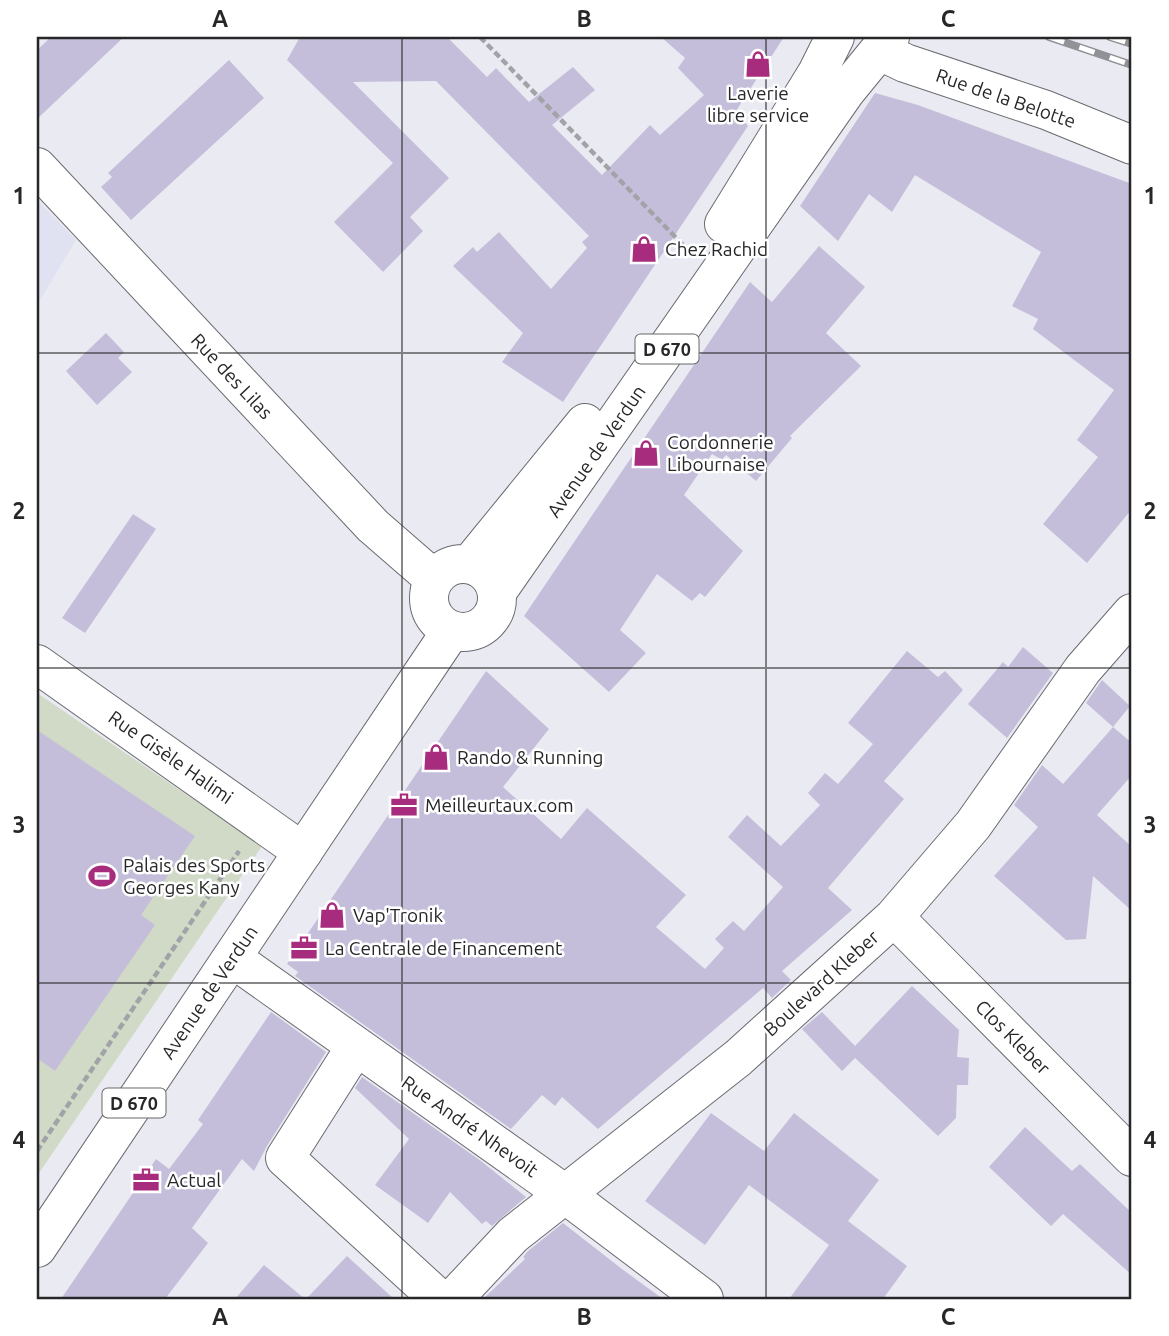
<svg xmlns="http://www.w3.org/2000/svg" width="1169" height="1336" font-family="Ubuntu,sans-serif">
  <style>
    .built { fill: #e0e2f1 }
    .green { fill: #d1dac6 }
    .building { fill: #c5beda }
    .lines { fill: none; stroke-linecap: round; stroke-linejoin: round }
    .minor-casing { stroke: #6a6b71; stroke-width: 40 }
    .major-casing { stroke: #6a6b71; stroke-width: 40 }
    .path { stroke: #a2a3a8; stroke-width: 4.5; stroke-dasharray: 7 3.5; stroke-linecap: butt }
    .minor { stroke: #fff; stroke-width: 38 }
    .major { stroke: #fff; stroke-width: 38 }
    .rail-casing { stroke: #919297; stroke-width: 8 }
    .rail { stroke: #fff; stroke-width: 5; stroke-dasharray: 16; stroke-linecap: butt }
    .grid { fill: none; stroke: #262729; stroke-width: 2; stroke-opacity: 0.55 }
    .labels { text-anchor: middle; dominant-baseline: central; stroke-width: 5; stroke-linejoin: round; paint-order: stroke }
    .shield { fill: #fff; stroke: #676869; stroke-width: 2 }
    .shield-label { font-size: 18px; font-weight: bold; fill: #262729 }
    .poi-label { font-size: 19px; fill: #262729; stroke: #fff; text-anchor: start }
    .street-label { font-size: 19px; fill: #262729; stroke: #fff }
    .neatline { fill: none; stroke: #262729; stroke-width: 2.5 }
    .grid-label { font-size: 23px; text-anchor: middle; font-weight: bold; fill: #262729 }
  </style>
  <rect width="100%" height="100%" fill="#eaebf2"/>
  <path class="built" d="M37 200 76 240 37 305Z"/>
  <path class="green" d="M37 693 262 846 37 1176Z"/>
  <path class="building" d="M51 37H124L37 119V50Z
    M300 37H447L487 77 496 68 529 102 573 67 595 90 552 125 602 175 650 125 660 135 704 95 678 68 685 58 661 37H784L736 111 748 126 563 402 502 362 523 333 453 266 473 247 477 252 499 232 551 289 587 248 582 242 589 236 436 81 353 82 449 178 410 217 423 231 383 272 334 222 393 163 287 60Z
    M229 60 264 98 131 220 101 187 112 177 108 173Z
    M875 93 918 105 1132 184V509L1087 563 1043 524 1098 457 1077 440 1114 390 1033 329 1038 319 1012 306 1041 252 915 175 892 212 869 194 838 241 800 206Z
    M819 246 865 287 826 333 861 366 790 436 792 438 756 481 726 455 722 460 712 454 684 495 743 551 705 597 700 593 692 601 657 574 620 630 646 653 609 692 524 616 750 282 772 302Z
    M106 333 124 352 118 358 132 372 97 405 66 371Z
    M133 514 156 529 85 633 62 618Z
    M1023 647 1053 673 1007 738 968 704 1003 662 1008 667Z
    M907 651 938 677 945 671 963 690 884 781 904 799 828 888 852 910 782 971 791 980 772 998 763 988 598 1129 562 1097 555 1106 542 1095 511 1129 295 976 298 972 287 964 486 671 549 729 503 787 561 839 587 808 686 895 656 927 705 969 724 948 715 939 733 921 744 931 783 887 728 837 747 815 781 846 820 805 808 793 825 773 838 784 873 744 848 723Z
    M1102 680 1130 706 1113 727 1086 703Z
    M1113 727 1132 743V775L1097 815 1132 847V911L1093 876 1086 939 1066 940 994 876 1038 827 1014 805 1042 765 1063 784Z
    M37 730 195 836 141 915 155 925 55 1071 37 1058Z
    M912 986 959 1030 957 1057 969 1058 968 1085H957L956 1118 938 1136 855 1058 842 1071 802 1029 822 1012 855 1046Z
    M271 1012 326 1052 267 1146 254 1171 242 1159 192 1228 208 1243 165 1299H61L156 1159 169 1169 203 1124 198 1120Z
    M362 1077 481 1161 526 1197 492 1226 486 1221 482 1224 450 1192 428 1223 375 1185 409 1139 355 1088Z
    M711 1113 764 1151 794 1113 879 1180 848 1221 907 1266 883 1299H789L829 1245 749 1185 705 1245 645 1201Z
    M1025 1127 1072 1171 1080 1164 1132 1213V1275L1063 1214 1051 1226 989 1167Z
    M563 1223 622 1269 663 1299H483L525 1259 523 1257 528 1251Z
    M347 1256 394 1299H306Z
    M264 1265 305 1299H235Z"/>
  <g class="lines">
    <defs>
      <path id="minor" d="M880 51 905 63 1046 110 1132 145
        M37 167 373 526 434 579
        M37 664 303 852
        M894 917 1132 1157
        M232 958 565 1194 704 1299
        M356 1046 285 1158 439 1299
        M453 1299 513 1235 738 1058 894 917 973 825 1083 669 1132 613"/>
      <path id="major" d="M724 224 817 73 835 37
        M429 598a34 34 0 1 1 68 0a34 34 0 1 1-68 0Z
        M470 564 585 423
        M497 592 846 91 890 37
        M37 1248 451 631"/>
    </defs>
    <use href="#minor" class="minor-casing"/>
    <use href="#major" class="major-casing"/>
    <path class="path" d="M480 37 690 252
      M37 1151 239 851"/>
    <use href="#minor" class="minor"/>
    <use href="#major" class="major"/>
    <defs>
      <path id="rail" d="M1049 37 1132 65
        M1110 37 1132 44"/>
    </defs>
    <use href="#rail" class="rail-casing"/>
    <use href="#rail" class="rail"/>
  </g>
  <path class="grid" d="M402 37V1299M766 37V1299M37 353H1132M37 668H1132M37 983H1132"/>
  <defs>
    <symbol id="shop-bare" viewBox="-9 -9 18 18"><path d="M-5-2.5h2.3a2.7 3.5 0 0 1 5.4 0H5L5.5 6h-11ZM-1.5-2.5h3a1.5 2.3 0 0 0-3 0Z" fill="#a82c7e" stroke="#fff" stroke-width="2.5" paint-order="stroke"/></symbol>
    <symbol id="office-bare" viewBox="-9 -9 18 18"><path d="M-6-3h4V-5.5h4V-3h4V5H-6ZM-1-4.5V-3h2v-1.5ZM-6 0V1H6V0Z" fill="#a82c7e" stroke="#fff" stroke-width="2.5" paint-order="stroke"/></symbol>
    <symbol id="stadium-bare" viewBox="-9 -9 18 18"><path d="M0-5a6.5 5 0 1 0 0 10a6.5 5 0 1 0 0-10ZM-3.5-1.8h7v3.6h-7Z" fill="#a82c7e" stroke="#fff" stroke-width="2.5" paint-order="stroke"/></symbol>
  </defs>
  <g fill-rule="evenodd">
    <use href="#shop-bare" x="739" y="45" width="38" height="38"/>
    <use href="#shop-bare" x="625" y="230" width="38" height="38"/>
    <use href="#shop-bare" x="627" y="434" width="38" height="38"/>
    <use href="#shop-bare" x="417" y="738" width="38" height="38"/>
    <use href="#office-bare" x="385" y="786" width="38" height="38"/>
    <use href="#stadium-bare" x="83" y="857" width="38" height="38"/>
    <use href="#shop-bare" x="313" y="896" width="38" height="38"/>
    <use href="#office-bare" x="285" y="929" width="38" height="38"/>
    <use href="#office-bare" x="127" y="1161" width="38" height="38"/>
  </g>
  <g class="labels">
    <g class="shield">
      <rect x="635.5" y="334.5" width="63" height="29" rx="5"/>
      <rect x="102.5" y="1088.5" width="63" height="29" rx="5"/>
    </g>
    <g class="shield-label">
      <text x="667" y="349">D 670</text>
      <text x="134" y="1103">D 670</text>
    </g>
    <g class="poi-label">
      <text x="758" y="93" text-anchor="middle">Laverie<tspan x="758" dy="22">libre service</tspan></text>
      <text x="665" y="249">Chez Rachid</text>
      <text x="667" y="442">Cordonnerie<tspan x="667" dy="22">Libournaise</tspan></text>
      <text x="457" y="757">Rando &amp; Running</text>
      <text x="425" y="805">Meilleurtaux.com</text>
      <text x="123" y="865">Palais des Sports<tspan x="123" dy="22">Georges Kany</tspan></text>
      <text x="353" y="915">Vap'Tronik</text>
      <text x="325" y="948">La Centrale de Financement</text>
      <text x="167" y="1180">Actual</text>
    </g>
    <g class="street-label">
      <text transform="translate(1006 98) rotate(19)">Rue de la Belotte</text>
      <text transform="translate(232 376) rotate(47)">Rue des Lilas</text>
      <text transform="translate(596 451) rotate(-55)">Avenue de Verdun</text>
      <text transform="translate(171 757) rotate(35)">Rue Gisèle Halimi</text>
      <text transform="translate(821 983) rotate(-42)">Boulevard Kleber</text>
      <text transform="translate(209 992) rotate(-56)">Avenue de Verdun</text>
      <text transform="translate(1013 1037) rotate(45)">Clos Kleber</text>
      <text transform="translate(470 1126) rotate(35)">Rue André Nhevoit</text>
    </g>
  </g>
  <rect width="1169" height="1336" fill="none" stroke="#ffffff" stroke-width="77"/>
  <rect x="38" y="38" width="1092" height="1260" class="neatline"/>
  <g class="grid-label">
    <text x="220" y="27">A</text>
    <text x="584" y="27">B</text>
    <text x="948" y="27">C</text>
    <text x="19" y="204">1</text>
    <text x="1150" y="204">1</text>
    <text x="19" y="519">2</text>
    <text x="1150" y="519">2</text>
    <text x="19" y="833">3</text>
    <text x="1150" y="833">3</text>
    <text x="19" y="1148">4</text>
    <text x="1150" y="1148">4</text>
    <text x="220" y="1325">A</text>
    <text x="584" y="1325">B</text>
    <text x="948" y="1325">C</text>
  </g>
</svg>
